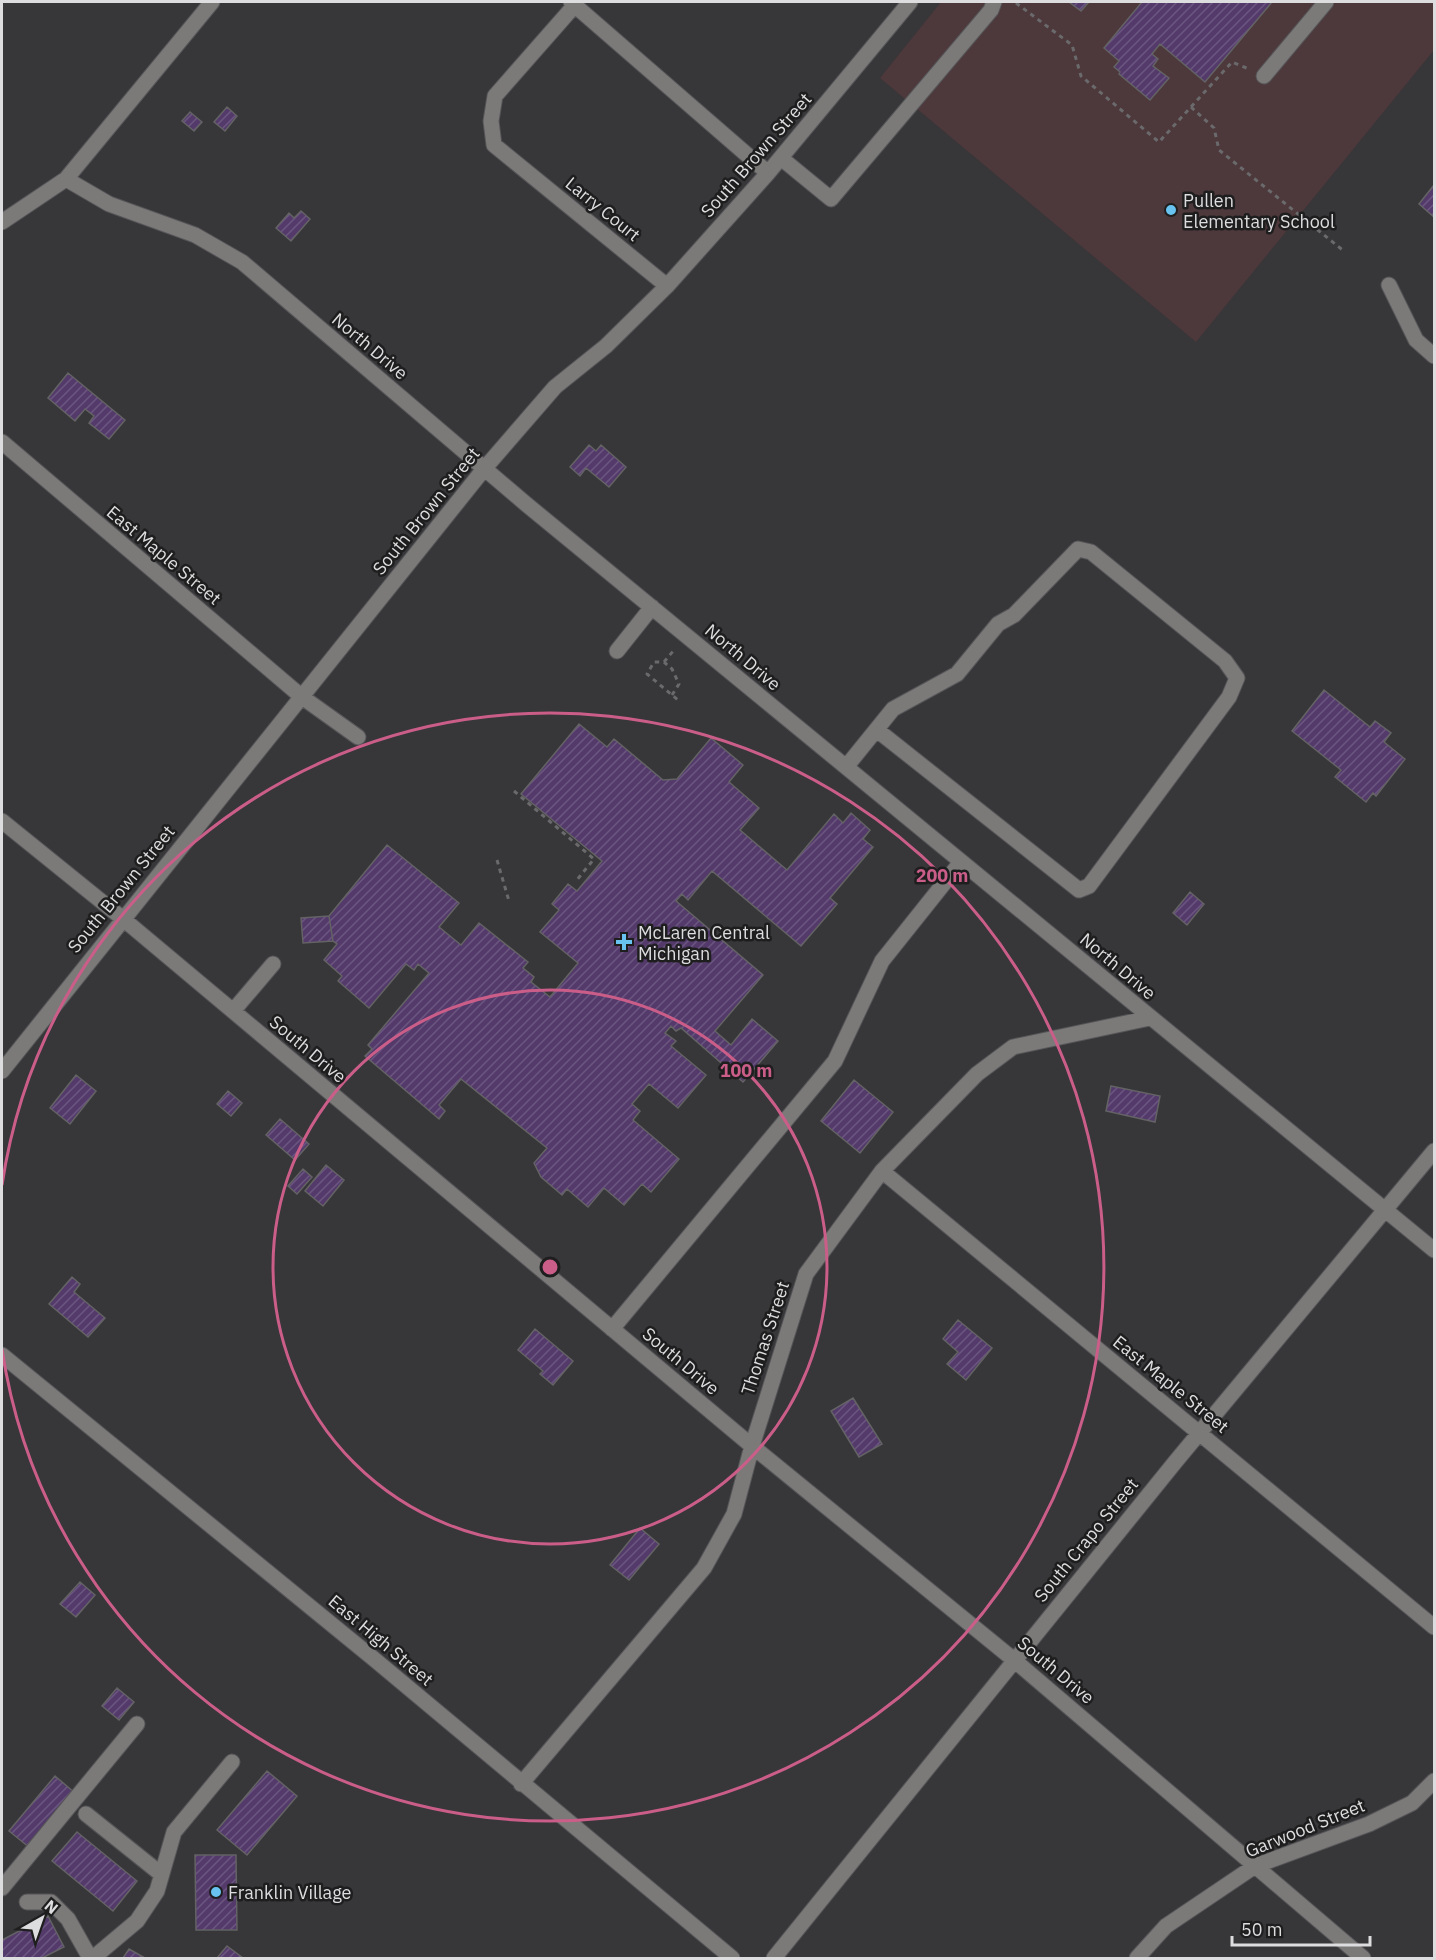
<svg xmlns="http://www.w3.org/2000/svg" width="1436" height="1960" font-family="'IBM Plex Sans',sans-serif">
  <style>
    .education { fill: #4d383b }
    .building { fill: url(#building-hatch); stroke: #636264; stroke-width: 1.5 }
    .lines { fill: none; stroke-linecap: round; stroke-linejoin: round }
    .minor-casing { stroke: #555457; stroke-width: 17 }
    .path { stroke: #6a696b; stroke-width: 3; stroke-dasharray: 4.5 4.5; stroke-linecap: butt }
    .minor { stroke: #7b7a79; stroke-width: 15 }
    .ring { fill: none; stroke: #cb5d89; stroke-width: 3 }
    .poi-dot { fill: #69c3f1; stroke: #1e1e1f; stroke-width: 2 }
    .labels { text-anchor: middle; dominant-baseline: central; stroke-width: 5; stroke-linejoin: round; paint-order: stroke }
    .street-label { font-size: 18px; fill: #dddcde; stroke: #1e1e1f }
    .poi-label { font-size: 18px; fill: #dddcde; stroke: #1e1e1f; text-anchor: start }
    .centre { fill: #cb5d89; stroke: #1e1e1f; stroke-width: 3 }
    .ring-label { font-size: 18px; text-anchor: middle; font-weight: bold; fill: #cb5d89; stroke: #1e1e1f; stroke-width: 5; stroke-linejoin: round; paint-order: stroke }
  </style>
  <defs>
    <pattern id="building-hatch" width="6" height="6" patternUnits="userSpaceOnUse" patternTransform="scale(1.5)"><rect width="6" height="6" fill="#533a6b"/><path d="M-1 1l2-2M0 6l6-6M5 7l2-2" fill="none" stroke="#6b5680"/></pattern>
  </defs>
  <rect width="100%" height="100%" fill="#373639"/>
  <path class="education" d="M941 2H1434V50L1196 342 880 78Z"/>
  <path class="building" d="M1069 2H1089L1081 11Z
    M1142 2H1272L1205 82 1160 44 1152 54 1158 59 1153 66 1169 78 1150 100 1119 74 1120 72 1114 67 1119 61 1104 48Z
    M227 107 237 116 225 131 214 122Z
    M190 112 202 122 194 131 182 121Z
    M1434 185V217L1419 204Z
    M301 211 310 219 291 241 276 228 289 213 294 218Z
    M68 373 125 420 109 439 89 423 94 416 85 409 75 421 48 398Z
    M589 445 596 451 601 445 626 467 609 487 586 468 580 476 570 467Z
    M1324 690 1370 727 1375 721 1391 733 1384 742 1405 759 1376 796 1373 793 1366 802 1335 777 1341 770 1292 731Z
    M579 724 607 747 614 739 663 780 677 779 711 738 743 765 729 782 759 808 740 830 787 870 834 814 843 823 851 813 870 830 863 839 873 847 830 898 837 904 801 946 712 871 688 900 682 894 676 901 763 975 715 1031 731 1045 752 1019 778 1041 743 1082 681 1028 676 1031 671 1026 665 1033 676 1041 671 1046 706 1075 678 1108 649 1084 632 1104 640 1111 633 1120 679 1159 651 1192 642 1184 624 1205 604 1188 588 1207 567 1189 562 1195 541 1177 534 1163 547 1148 461 1079 439 1105 445 1111 439 1119 365 1056 372 1049 368 1045 429 973 418 964 414 970 406 964 369 1008 338 981 342 976 324 960 337 944 333 941 329 916 387 845 459 903 439 927 461 945 479 923 528 962 523 968 534 977 531 982 550 997 578 963 540 932 559 910 552 904 568 884 577 891 602 861 521 794Z
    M1190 892 1204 904 1187 925 1173 913Z
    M329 916 333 941 303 943 301 918Z
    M76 1075 96 1091 70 1124 50 1108Z
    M854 1080 893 1112 860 1153 821 1121Z
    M1111 1086 1160 1096 1155 1122 1106 1111Z
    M228 1091 242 1103 231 1116 217 1104Z
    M280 1119 309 1144 295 1160 266 1135Z
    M326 1165 344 1180 323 1206 305 1191Z
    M303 1169 312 1177 297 1194 288 1186Z
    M72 1277 80 1284 74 1292 105 1318 88 1337 49 1304Z
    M958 1320 992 1348 966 1380 947 1364 958 1352 943 1339Z
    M535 1329 573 1361 553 1385 540 1374 543 1371 518 1350Z
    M853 1398 882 1444 859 1457 831 1411Z
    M640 1528 659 1544 629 1580 610 1565Z
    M80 1582 95 1595 76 1617 60 1604Z
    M117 1688 134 1702 119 1720 102 1706Z
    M267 1771 297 1796 247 1855 217 1830Z
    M55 1776 75 1793 30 1848 9 1831Z
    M77 1832 137 1881 113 1911 52 1861Z
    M195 1855H236L237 1930H196Z
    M48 1916 64 1947 42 1958H2V1940Z
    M227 1946 243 1958H217Z
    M129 1949 145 1958H123Z"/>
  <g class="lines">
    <defs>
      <path id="minor" d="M571 2 768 173
        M575 5 495 96 491 121 494 145 667 286
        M1264 76 1326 2
        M781 158 831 199 991 10 994 2
        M66 179 212 2
        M2 222 66 179 109 204 195 235 242 262 526 504 1434 1250
        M1389 285 1416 340 1434 356
        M2 442 302 697 358 737
        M617 651 652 607
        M846 767 893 709 957 674 998 624 1014 615 1078 549 1091 552 1225 661 1237 678 1229 697 1089 886 1079 890 877 730
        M2 821 122 918 752 1446 1014 1660 1363 1958
        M233 1011 273 964
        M2 1071 484 469 555 387 606 346 667 286 768 173 910 2
        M882 1171 1434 1627
        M612 1329 835 1061 882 961 961 862
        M2 1355 374 1659 732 1958
        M521 1784 704 1568 734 1514 752 1446 806 1274 882 1171 977 1074 1013 1047 1150 1018
        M86 1814 161 1874
        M2 1888 137 1724
        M27 1902H51L68 1919 90 1958
        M93 1958 137 1921 157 1891 174 1832 232 1762
        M774 1958 1176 1461 1434 1151
        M1137 1958 1166 1926 1255 1866 1369 1824 1412 1803 1434 1781"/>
    </defs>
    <use href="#minor" class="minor-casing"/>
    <path class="path" d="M1016 3 1072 45 1081 76 1159 142 1232 62 1249 69
      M1191 107 1214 128 1219 150 1345 252
      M664 662 674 650
      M672 695 679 684 672 669 664 662H654L647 674 678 700
      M514 791 594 859 576 881
      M497 860 509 901"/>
    <use href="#minor" class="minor"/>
  </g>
  <g class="ring">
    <circle cx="550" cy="1267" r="277"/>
    <path d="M2 1185A554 554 0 1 1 2 1349"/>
  </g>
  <g class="poi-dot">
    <circle cx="1171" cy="210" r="6"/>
    <path d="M621 933h6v6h6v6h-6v6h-6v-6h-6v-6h6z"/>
    <circle cx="216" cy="1892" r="6"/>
  </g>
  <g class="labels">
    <g class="street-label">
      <text transform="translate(756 155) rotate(-49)">South Brown Street</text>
      <text transform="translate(603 209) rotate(39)">Larry Court</text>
      <text transform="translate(370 346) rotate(40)">North Drive</text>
      <text transform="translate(426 511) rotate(-51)">South Brown Street</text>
      <text transform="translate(164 555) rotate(40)">East Maple Street</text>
      <text transform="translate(743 657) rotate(40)">North Drive</text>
      <text transform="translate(121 889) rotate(-51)">South Brown Street</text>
      <text transform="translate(1118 966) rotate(40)">North Drive</text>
      <text transform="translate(308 1049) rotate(40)">South Drive</text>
      <text transform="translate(765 1338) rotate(-72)">Thomas Street</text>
      <text transform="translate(681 1361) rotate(40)">South Drive</text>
      <text transform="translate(1171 1384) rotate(39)">East Maple Street</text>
      <text transform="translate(1086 1540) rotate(-51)">South Crapo Street</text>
      <text transform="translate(381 1640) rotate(40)">East High Street</text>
      <text transform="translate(1056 1670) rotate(40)">South Drive</text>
      <text transform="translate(1305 1828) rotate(-22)">Garwood Street</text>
    </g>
    <g class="poi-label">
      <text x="1183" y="200">Pullen<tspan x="1183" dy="21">Elementary School</tspan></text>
      <text x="638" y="932">McLaren Central<tspan x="638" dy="21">Michigan</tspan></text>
      <text x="228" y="1892">Franklin Village</text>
    </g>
  </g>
  <circle cx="550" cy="1267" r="9" class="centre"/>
  <g class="ring-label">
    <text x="942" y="882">200 m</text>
    <text x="746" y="1077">100 m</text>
  </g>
  <rect width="1436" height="1960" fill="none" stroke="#dddcde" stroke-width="6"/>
  <g transform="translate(42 1918) rotate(40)" stroke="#1e1e1f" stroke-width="4.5" paint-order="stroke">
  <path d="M0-4.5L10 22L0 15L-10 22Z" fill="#dddcde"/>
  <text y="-9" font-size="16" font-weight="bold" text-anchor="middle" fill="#dddcde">N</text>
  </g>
  <path d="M1232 1936v9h138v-9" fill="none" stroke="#dddcde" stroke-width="3"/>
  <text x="1241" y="1936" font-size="18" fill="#dddcde" stroke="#1e1e1f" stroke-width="4.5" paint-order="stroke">50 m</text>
</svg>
